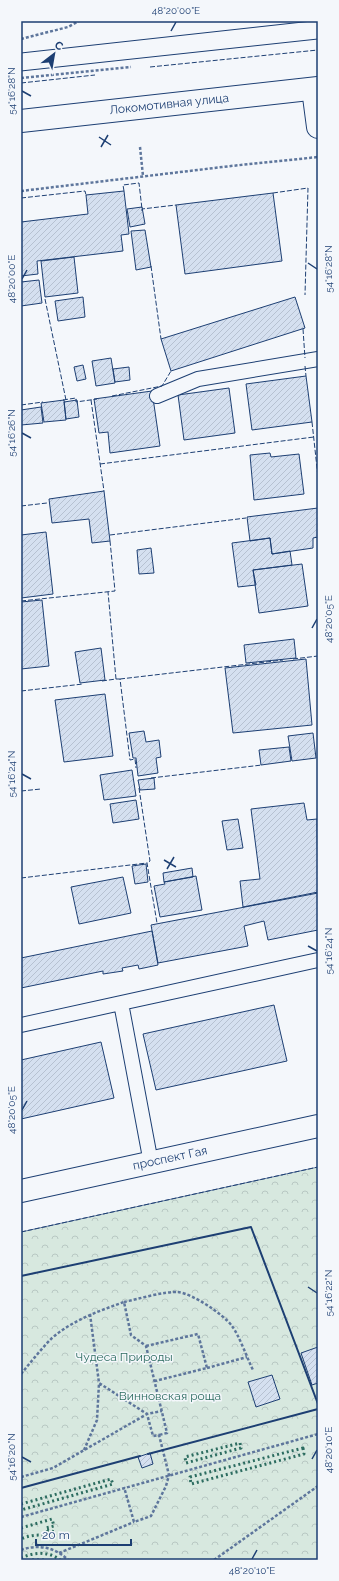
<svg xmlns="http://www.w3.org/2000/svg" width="339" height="1581" font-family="Raleway,sans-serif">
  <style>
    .forest { fill: url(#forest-crowns); stroke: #687fa3 }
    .building { fill: url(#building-hatch); stroke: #1d3f73 }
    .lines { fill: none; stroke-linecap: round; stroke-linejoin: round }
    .lane-casing { stroke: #1d3f73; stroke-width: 16 }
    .street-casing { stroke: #1d3f73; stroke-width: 24 }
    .secondary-casing { stroke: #1d3f73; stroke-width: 24 }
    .primary-casing { stroke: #1d3f73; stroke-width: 24 }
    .path { stroke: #5e769c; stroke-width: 2.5; stroke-dasharray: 3 2; stroke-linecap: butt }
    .lane { stroke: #f4f7fb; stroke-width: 14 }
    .street { stroke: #f4f7fb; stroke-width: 22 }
    .secondary { stroke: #f4f7fb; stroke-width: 22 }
    .primary { stroke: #f4f7fb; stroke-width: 22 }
    .tram { stroke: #1d3f73; stroke-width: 1 }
    .hedge { stroke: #2c6c60; stroke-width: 3; stroke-dasharray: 2 3; stroke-linecap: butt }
    .fence { stroke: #1d3f73; stroke-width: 1; stroke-dasharray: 5 2; stroke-linecap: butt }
    .wall { stroke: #1d3f73; stroke-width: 2 }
    .ticks { fill: none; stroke: #1d3f73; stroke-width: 1.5 }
    .labels { text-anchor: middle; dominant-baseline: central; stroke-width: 3; stroke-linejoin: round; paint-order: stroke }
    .street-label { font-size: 12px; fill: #1d3f73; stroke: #f4f7fb }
    .park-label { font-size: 12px; fill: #2c6c60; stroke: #f4f7fb }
    .neatline { fill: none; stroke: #1d3f73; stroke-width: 1.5 }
    .ticks-label { font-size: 10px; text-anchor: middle; fill: #1d3f73 }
  </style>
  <defs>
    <pattern id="forest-crowns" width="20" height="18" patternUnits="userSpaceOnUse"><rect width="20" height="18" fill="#d7e8df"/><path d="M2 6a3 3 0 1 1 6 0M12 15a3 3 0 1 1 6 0" fill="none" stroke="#b8c8c3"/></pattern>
    <pattern id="building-hatch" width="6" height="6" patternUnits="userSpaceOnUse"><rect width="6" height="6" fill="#d5e0f0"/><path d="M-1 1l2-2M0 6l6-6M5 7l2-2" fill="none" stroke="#b6c1d1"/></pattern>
  </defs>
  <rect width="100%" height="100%" fill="#f4f7fb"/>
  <path class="forest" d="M318 1167V1560H21V1232Z"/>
  <path class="building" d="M124 191 129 234 121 235 123 251 37 261 38 274 21 276V222L88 214 86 195Z
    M273 193 282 261 185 274 176 205Z
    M142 207 145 224 130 227 127 209Z
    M145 230 151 267 136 270 131 231Z
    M74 257 78 293 45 297 41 261Z
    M39 280 42 303 21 306V282Z
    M83 297 85 317 58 321 55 301Z
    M295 297 305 328 171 371 161 339Z
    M111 358 115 383 96 386 92 361Z
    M83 365 86 379 77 381 74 367Z
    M129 367 130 380 115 382 113 369Z
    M306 376 312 422 252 430 246 384Z
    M229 388 235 433 184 440 178 395Z
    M152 391 160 446 110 453 108 432 99 433 94 399Z
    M64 400 66 420 44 422 41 403Z
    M77 400 79 417 66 419 64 402Z
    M41 407 43 423 21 425V410Z
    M270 453 271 457 299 454 304 494 254 500 250 455Z
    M104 491 110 541 92 543 89 519 52 523 49 499Z
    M318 508V537L313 538V548L272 554 270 538 250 541 247 517Z
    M46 532 53 594 21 598V535Z
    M270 538 272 554 290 551 292 565 253 570 256 585 238 587 232 543Z
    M151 548 154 573 139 574 137 550Z
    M302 564 308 606 259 613 253 570Z
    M42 600 49 666 21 669V602Z
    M294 639 296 658 246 663 244 645Z
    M101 648 105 680 80 683 75 652Z
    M306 659 312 725 233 733 225 668Z
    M105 694 113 756 64 762 55 700Z
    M144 731 146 742 159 740 161 757 156 758 158 773 138 776 136 758H133L129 733Z
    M313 733 316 758 292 761 288 736Z
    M289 747 291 761 261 765 259 750Z
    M132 770 136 796 104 800 100 775Z
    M154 778 155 789 140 790 138 780Z
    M136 800 139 819 113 823 110 804Z
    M304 803 307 820 317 819 318 892 243 907 240 881 260 879 251 809Z
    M238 819 243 848 227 850 222 821Z
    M146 864 148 882 135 884 132 866Z
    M192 868 193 877 164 882 163 873Z
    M196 876 202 910 160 917 154 886 165 884 164 882Z
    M123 877 131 913 79 924 71 887Z
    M318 893V930L268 940 264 921 244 926 248 946 158 963 151 925Z
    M152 931 158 965 139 969 138 965 122 968 123 971 103 974V971L21 988V958Z
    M274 1005 287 1061 156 1090 143 1034Z
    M101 1042 114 1098 21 1119V1060Z
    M318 1347V1383L312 1385 301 1353Z
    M272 1375 280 1399 256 1407 248 1382Z
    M150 1453 153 1464 142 1468 138 1457Z"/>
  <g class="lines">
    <defs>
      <path id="lane" d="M157 396 198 379 318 359
        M21 1025 121 1003
        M151 1163 121 1003 318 960"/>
      <path id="street" d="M313 89 318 127"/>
      <path id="secondary" d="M21 1191 318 1126"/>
      <path id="primary" d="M21 121 318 88"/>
    </defs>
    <use href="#lane" class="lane-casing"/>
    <use href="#street" class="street-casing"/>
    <use href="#secondary" class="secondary-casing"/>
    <use href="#primary" class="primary-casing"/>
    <path class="path" d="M21 39 68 27 79 21
      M21 78 131 67
      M140 147 143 176
      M21 191 231 166 318 157
      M124 1302C138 1299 165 1291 178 1292 193 1294 223 1314 232 1326 239 1335 247 1358 253 1370
      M90 1314 99 1383 147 1414 153 1436 159 1435 169 1475 166 1486 151 1516 134 1522 124 1487
      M146 1346 198 1334 207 1368 155 1381
      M207 1368 247 1357
      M21 1374C31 1362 41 1349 52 1338 73 1320 99 1311 124 1302L131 1335 146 1346 167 1433 159 1435
      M84 1450 97 1420 99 1383
      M21 1477 53 1468 147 1414 162 1411
      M21 1517 318 1434
      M21 1550C38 1544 55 1547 68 1560
      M59 1553 134 1522
      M214 1560 318 1486"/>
    <use href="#lane" class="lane"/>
    <use href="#street" class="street"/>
    <use href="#secondary" class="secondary"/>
    <use href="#primary" class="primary"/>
    <path class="tram" d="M21 53 312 21
      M21 71 318 39"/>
    <path class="hedge" d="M240 1443 241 1448 186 1463 185 1457Z
      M303 1448 304 1454 191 1484 190 1477Z
      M21 1504 111 1479 113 1484 21 1510
      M21 1528 52 1519 54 1526 46 1528 47 1530 55 1532 54 1538C43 1534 32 1534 21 1539
      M21 1558C34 1552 49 1551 60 1560
      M32 1560H45"/>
    <path class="fence" d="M150 67 318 50
      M21 83 95 75
      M124 191 123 185 139 183 142 209
      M273 193 308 188 305 295
      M21 198 85 191 86 195
      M142 211V209L176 205
      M151 266 161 339
      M45 299 66 400
      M303 329 305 358
      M305 366 306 376
      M112 396 162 386 171 371
      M63 400 76 398V402L97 399
      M91 400 104 491
      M21 405 43 402
      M312 422 318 477
      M100 464 314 437
      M21 506 47 503
      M110 535 246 518
      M21 601 115 591 110 541
      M293 659 318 656
      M116 679H120L130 760 135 759 136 768
      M120 679 283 660
      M102 681 116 679 108 592
      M21 691 83 684
      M151 778 262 765
      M139 788 150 861 147 863
      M21 791 41 789
      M21 878 147 863 157 923
      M21 1232 318 1167"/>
    <path class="wall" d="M21 1276 251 1227 318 1404
      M148 1454 318 1409
      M21 1488 140 1456"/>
  </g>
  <path class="ticks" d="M171 31 176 22M22 91 31 96M99 137 111 145M101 147 108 135M308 263 317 269M22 279 27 270M22 433 31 438M312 628 317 619M22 774 31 779M164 860 176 867M167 869 174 857M308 946 317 951M22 1110 27 1101M308 1287 317 1293M22 1457 31 1462M312 1459 317 1450M252 1559 257 1550"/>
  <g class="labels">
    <g class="street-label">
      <text transform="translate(169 104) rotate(-6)">Локомотивная улица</text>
      <text transform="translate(170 1158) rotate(-12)">проспект Гая</text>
    </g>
    <g class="park-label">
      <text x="124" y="1357">Чудеса Природы</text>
      <text x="170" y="1396">Винновская роща</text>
    </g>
  </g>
  <rect width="339" height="1581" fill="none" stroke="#f4f7fb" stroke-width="44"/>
  <g transform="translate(54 54) rotate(31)" stroke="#f4f7fb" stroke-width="3" paint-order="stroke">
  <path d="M0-3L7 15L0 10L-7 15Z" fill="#1d3f73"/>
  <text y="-6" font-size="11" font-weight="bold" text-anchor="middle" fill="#1d3f73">С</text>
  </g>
  <path d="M36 1539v6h95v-6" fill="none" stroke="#1d3f73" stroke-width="2"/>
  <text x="42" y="1539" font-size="12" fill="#1d3f73" stroke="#f4f7fb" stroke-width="3" paint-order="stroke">20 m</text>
  <rect x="22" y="22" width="295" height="1537" class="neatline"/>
  <g class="ticks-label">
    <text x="176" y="14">48°20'00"E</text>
    <text transform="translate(11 91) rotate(-90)" y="4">54°16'28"N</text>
    <text transform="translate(328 269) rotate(-90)" y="4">54°16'28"N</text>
    <text transform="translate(11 279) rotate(-90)" y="4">48°20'00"E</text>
    <text transform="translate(11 433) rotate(-90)" y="4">54°16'26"N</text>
    <text transform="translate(328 619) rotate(-90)" y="4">48°20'05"E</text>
    <text transform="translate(11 774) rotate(-90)" y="4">54°16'24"N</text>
    <text transform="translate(328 951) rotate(-90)" y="4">54°16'24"N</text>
    <text transform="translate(11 1110) rotate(-90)" y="4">48°20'05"E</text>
    <text transform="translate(328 1293) rotate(-90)" y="4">54°16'22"N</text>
    <text transform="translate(328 1450) rotate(-90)" y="4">48°20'10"E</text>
    <text transform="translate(11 1457) rotate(-90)" y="4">54°16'20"N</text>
    <text x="252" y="1574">48°20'10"E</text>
  </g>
</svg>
